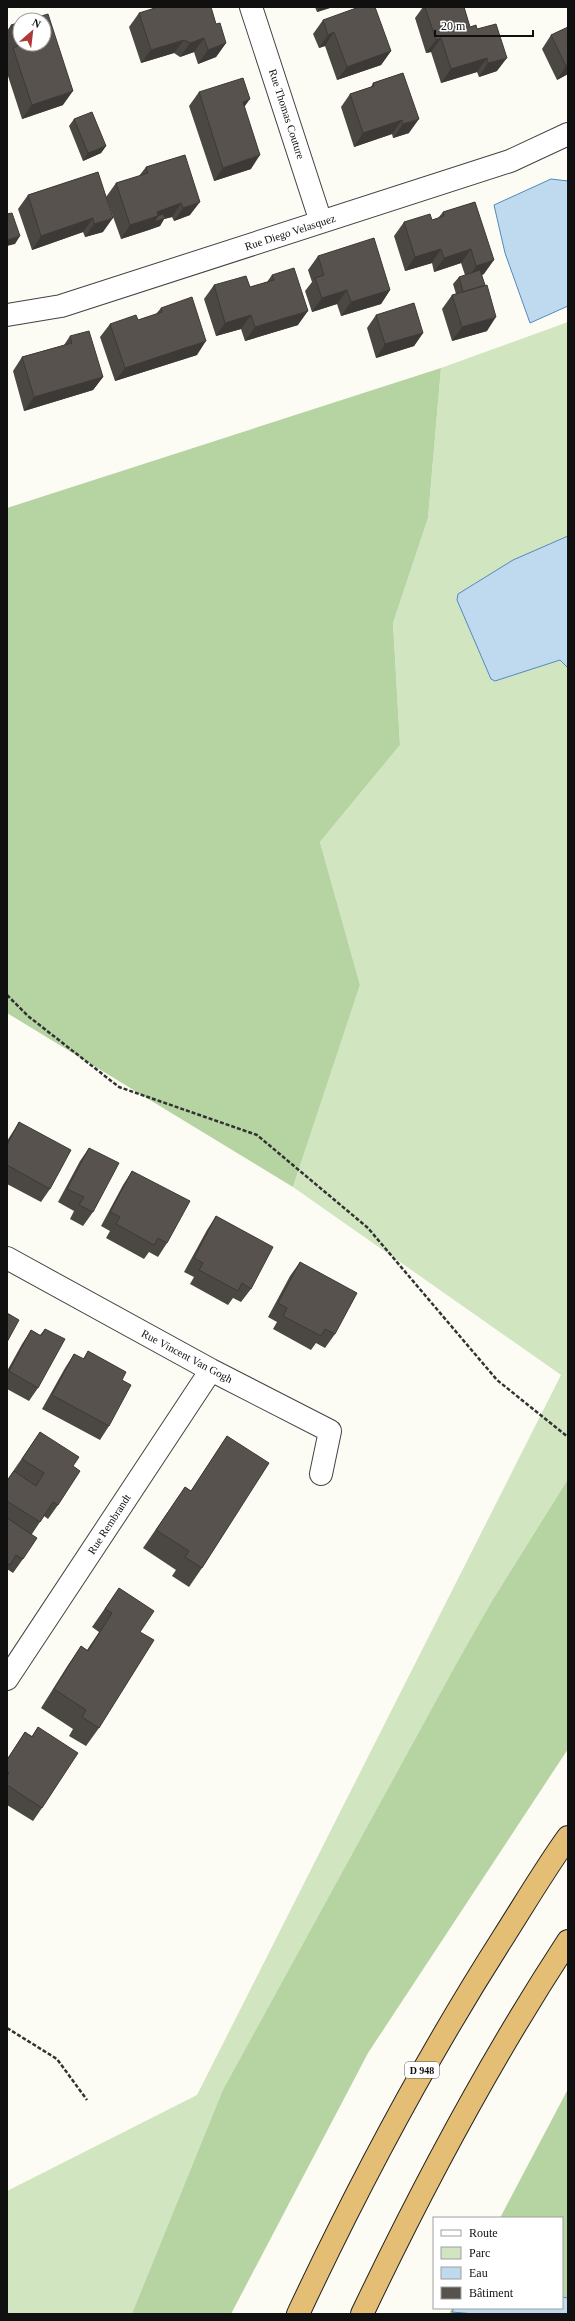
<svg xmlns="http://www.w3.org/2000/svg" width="575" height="2321" font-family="'Times New Roman',serif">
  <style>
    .green { fill: #d2e5c1 }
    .forest { fill: #b6d3a2 }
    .water { fill: #bfdaef; stroke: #4f8bbd }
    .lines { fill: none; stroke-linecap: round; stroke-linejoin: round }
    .minor-casing { stroke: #434343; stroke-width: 24 }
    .trunk-casing { stroke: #212121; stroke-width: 24 }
    .path { stroke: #323232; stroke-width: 2.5; stroke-dasharray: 4 2; stroke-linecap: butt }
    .minor { stroke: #fff; stroke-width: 22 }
    .trunk { stroke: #e4be74; stroke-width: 22 }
    .wall { fill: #4b4743 }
    .shaded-wall { fill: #3d3937 }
    .building { fill: #57524e; stroke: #3d3937 }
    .labels { text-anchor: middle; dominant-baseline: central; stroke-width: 4; stroke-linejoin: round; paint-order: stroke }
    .shield { fill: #fff; stroke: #585858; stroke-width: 1 }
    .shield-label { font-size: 10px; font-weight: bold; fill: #101010 }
    .street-label { font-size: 11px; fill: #101010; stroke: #fff }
  </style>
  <rect width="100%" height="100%" fill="#fdfcf4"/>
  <path class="green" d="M568 322V1479L495 1596 155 2314H7V2191L197 2095 561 1375 293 1187 360 985 320 842 400 745 393 623 428 518 441 368Z"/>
  <path class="forest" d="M441 368 428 518 393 623 400 745 320 842 360 985 293 1187 7 1013V508Z
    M568 1479V1749L368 2053 231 2314H132L223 2090 458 1661 495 1596Z
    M568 2089V2314H449L452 2308H562V2218H500Z"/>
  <path class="water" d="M551 179 568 181V306L530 323 505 253 494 205Z
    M568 536V668L560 660 495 681 491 679 457 600 458 594 513 560Z
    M562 2297 568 2298V2314H475L452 2312 454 2308H562Z"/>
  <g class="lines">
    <defs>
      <path id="minor" d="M251 7 321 222
        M7 315 61 306 510 161 568 134
        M7 1258 211 1370 330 1431 321 1474
        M7 1679 211 1370"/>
      <path id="trunk" d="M298 2314C359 2184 426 2058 504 1936 525 1903 545 1869 568 1837
        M362 2314C423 2186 490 2060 568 1941"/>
    </defs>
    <use href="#minor" class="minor-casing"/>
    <use href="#trunk" class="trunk-casing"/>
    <path class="path" d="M7 995 28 1016 119 1087 257 1135 368 1228 497 1380 568 1437
      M7 2028 57 2059 87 2100"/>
    <use href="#minor" class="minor"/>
    <use href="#trunk" class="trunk"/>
  </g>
  <path class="wall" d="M315 7H333L317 12Z
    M423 7H464L470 27 477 29 497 71 479 77 477 72 441 83 431 52 426 53 415 18Z
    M139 13 216 24 226 43 216 57 198 64 194 52 180 57 174 53 141 63 129 27Z
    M323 20 391 51 381 65 337 80 325 46 319 48 313 34Z
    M11 25 63 105 22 119 7 73V31Z
    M568 27V74L557 80 542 49 551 35Z
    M403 73 409 133 393 138 392 134 354 147 341 107 350 94 371 87 373 83Z
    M199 92 244 107 251 169 214 181 189 106Z
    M74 119 106 146 101 153 83 161 69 126Z
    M185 155 190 215 174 221 172 217 164 219 160 226 121 239 106 197 116 183 139 176 146 167Z
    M98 172 103 232 85 237 83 232 32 250 18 209 28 195Z
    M475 202 484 274 482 275 487 331 452 341 442 309 452 295 456 294 453 284 459 277 465 275 461 263 434 272 432 263 405 271 394 236 404 222 432 220 438 218 443 212Z
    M318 256 390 290 381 304 341 316 337 304 312 312 305 291 312 282 308 270Z
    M272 275 298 325 245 341 241 329 216 336 204 299 214 285 250 287 267 282Z
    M161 308 197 355 115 381 100 337 110 324 138 320 156 314Z
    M376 315 423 333 414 346 376 358 367 328Z
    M70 336 103 377 93 390 24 411 13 371 22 357 64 345Z
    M19 1122 50 1189 41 1202 7 1184V1141Z
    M89 1148 93 1212 83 1226 70 1219 74 1211 58 1202 80 1161Z
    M132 1171 167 1243 158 1257 149 1252 144 1259 106 1238 110 1231 101 1226 123 1185Z
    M216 1216 251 1289 241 1302 233 1298 228 1305 190 1284 194 1277 184 1272 207 1230Z
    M300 1262 335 1334 325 1348 316 1343 311 1350 273 1329 277 1322 268 1317 290 1276Z
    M45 1329 38 1388 29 1401 7 1389V1371L22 1344 31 1330 40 1335Z
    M88 1351 122 1380 109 1426 100 1440 42 1409 65 1368 74 1354 83 1359Z
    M40 1432 73 1466 58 1505 48 1519 44 1516 32 1534 23 1559 13 1573 7 1569V1480Z
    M227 1436 202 1568 189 1587 172 1576 176 1570 143 1548 185 1487 191 1491Z
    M119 1588 140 1632 99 1728 86 1746 69 1736 73 1729 41 1708 68 1665 81 1646 87 1650 99 1632 92 1627Z
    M38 1727 42 1808 33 1821 7 1805V1759L25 1732 32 1736Z"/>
  <path class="shaded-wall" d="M320 7H333L317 12Z
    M334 32 325 46 319 48 328 35Z
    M204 38 194 52 180 57 190 43Z
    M441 38 431 52 426 53 436 40Z
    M184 40 174 53 141 63 151 50Z
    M226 43 216 57 198 64 208 50Z
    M391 51 381 65 337 80 347 67Z
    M487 58 477 72 441 83 451 69Z
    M507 58 497 71 479 77 488 63Z
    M568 65V74L557 80 566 66Z
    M73 91 63 105 22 119 32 105Z
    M250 99 240 113 243 102Z
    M419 119 409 133 393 138 403 124Z
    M402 120 392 134 354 147 363 133Z
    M106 146 101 153 83 161 88 153Z
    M260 155 251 169 214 181 223 168Z
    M200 202 190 215 174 221 183 208Z
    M181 203 172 217 164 219 160 226 149 230 154 222 149 230 121 239 130 225 157 212Z
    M93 218 83 232 32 250 41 236Z
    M113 218 103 232 85 237 94 224Z
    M20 236 15 244 7 246V240Z
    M441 249 432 263 405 271 415 257Z
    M471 249 461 263 434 272 444 258Z
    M494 260 484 274 467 280 476 266Z
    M347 290 337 304 312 312 322 298Z
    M390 290 381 304 341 316 351 302Z
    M308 311 298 325 245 341 255 327Z
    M251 315 241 329 216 336 225 323Z
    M496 317 487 331 452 341 462 327Z
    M423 333 414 346 376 358 385 344Z
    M206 341 197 355 115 381 125 368Z
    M103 377 93 390 24 411 34 397Z"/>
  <path class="building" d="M158 7H211L216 24 220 23 226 43 208 50 204 38 190 43 184 40 151 50 139 13Z
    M359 7H375L391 51 347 67 334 32 328 35 323 20Z
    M425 7H464L470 27 476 25 477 29 496 24 507 58 488 63 487 58 451 69 441 38 436 40Z
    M48 14 73 91 32 105 13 48 18 46 11 25 20 22V44H44V20H28Z
    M568 27V65L566 66 551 35Z
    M403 73 419 119 403 124 402 120 363 133 350 94 374 86 373 83Z
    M243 78 250 99 243 102 260 155 223 168 199 92Z
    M92 112 106 146 88 153 74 119Z
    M185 155 200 202 183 208 181 203 157 212 158 216 130 225 116 183 148 173 146 167Z
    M98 172 113 218 94 224 93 218 41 236 28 195Z
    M475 202 494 260 476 266 471 249 444 258 441 249 415 257 404 222 430 214 432 220 444 216 443 212Z
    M12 213 20 236 7 240V214Z
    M163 214 165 218 154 222 158 216Z
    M374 238 390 290 351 302 347 290 322 298 315 278 324 275 318 256Z
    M294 268 308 311 255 327 251 315 225 323 214 285 246 276 250 287 274 280 272 275Z
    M480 270 485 285 463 292 459 277Z
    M487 285 496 317 462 327 452 295Z
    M192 297 206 341 125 368 110 324 136 315 138 320 162 312 161 308Z
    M414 303 423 333 385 344 376 315Z
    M89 331 103 377 34 397 22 357 72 343 70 336Z
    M19 1122 71 1150 50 1189 7 1165V1145Z
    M89 1148 119 1163 93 1212 79 1205 84 1197 67 1189Z
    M132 1171 190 1201 167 1243 158 1238 154 1245 116 1224 120 1217 110 1212Z
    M216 1216 273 1247 251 1289 242 1283 238 1291 199 1270 203 1263 194 1258Z
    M300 1262 357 1293 335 1334 325 1329 321 1336 283 1316 287 1308 278 1303Z
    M7 1313 19 1320 7 1342Z
    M45 1329 65 1339 38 1388 9 1371 31 1330 41 1336Z
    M88 1351 126 1372 122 1380 131 1385 109 1426 52 1395 74 1354 84 1359Z
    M40 1432 79 1457 73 1466 80 1471 58 1505 53 1502 40 1522 7 1501V1481L14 1471 36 1486 44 1473 22 1459Z
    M227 1436 269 1463 202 1568 185 1557 189 1551 156 1530 185 1487 191 1491Z
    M7 1518 37 1538 23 1559 16 1555 10 1565 7 1563Z
    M119 1588 154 1611 140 1632 154 1640 99 1728 82 1717 86 1710 54 1689 81 1646 88 1651 112 1613 105 1609Z
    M38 1727 78 1753 42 1808 7 1785V1776L9 1773 7 1772V1760L25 1732 32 1737Z"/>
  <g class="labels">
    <rect class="shield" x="405" y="2062" width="34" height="16" rx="3"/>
    <g class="shield-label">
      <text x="422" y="2070">D 948</text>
    </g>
    <g class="street-label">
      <text transform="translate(287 114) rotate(72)">Rue Thomas Couture</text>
      <text transform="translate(290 232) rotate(-18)">Rue Diego Velasquez</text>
      <text transform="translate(187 1356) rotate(28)">Rue Vincent Van Gogh</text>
      <text transform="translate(109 1524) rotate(-57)">Rue Rembrandt</text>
    </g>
  </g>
  <rect width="575" height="2321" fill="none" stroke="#101010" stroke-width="16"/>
  <rect x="433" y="2217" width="130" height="92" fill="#ffffff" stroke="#9f9f9f"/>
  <rect x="441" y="2230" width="20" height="6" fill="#ffffff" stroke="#9f9f9f"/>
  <text x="469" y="2237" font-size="12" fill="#101010">Route</text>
  <rect x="441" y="2247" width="20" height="12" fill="#d2e5c1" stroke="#9f9f9f"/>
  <text x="469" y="2257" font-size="12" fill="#101010">Parc</text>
  <rect x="441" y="2267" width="20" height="12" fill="#bfdaef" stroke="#9f9f9f"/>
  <text x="469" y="2277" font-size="12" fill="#101010">Eau</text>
  <rect x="441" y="2287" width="20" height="12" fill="#57524e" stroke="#9f9f9f"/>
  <text x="469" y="2297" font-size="12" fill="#101010">Bâtiment</text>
  <g transform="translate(32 32) rotate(28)"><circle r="19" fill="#ffffff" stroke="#9f9f9f"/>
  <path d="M0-3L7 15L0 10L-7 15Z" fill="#af3939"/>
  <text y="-6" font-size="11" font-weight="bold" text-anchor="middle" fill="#101010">N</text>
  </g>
  <path d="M435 30v6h98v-6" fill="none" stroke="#101010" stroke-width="2"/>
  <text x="441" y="30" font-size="12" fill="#101010" stroke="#ffffff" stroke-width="3" paint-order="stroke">20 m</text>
</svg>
